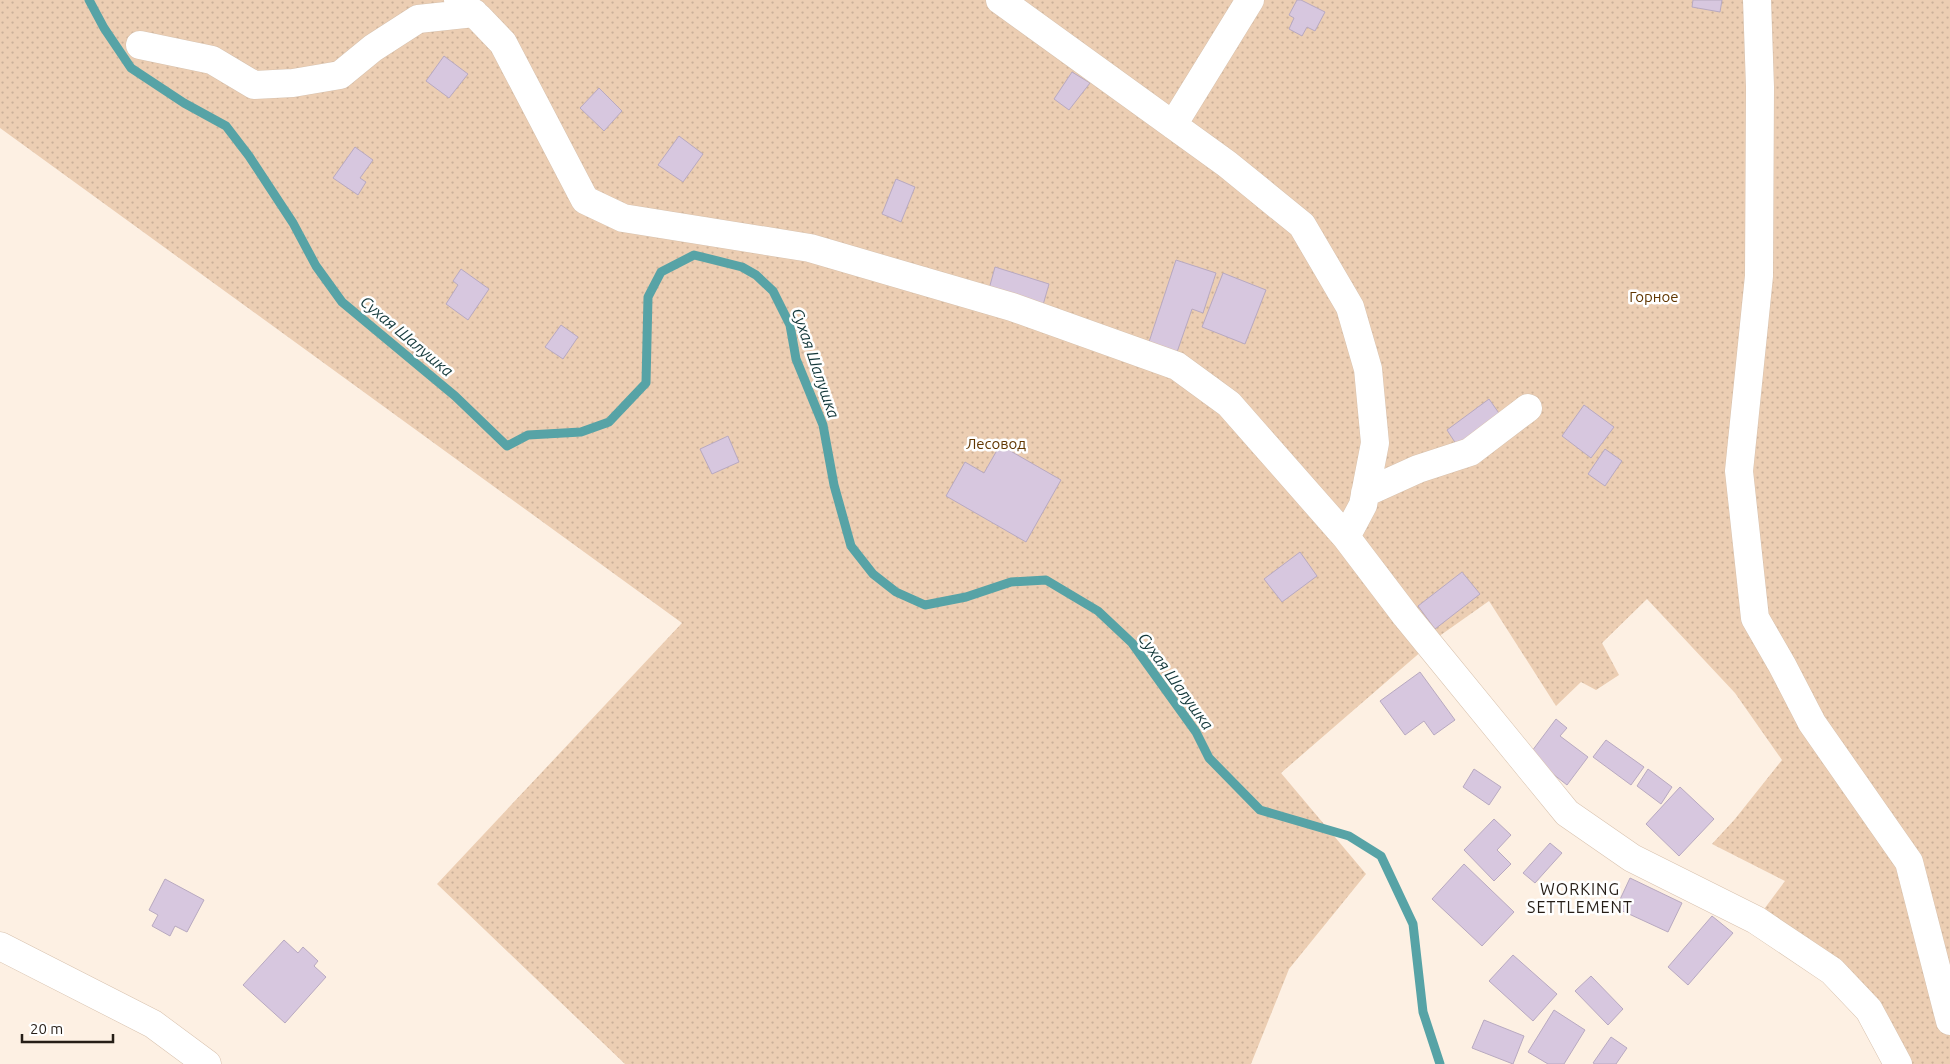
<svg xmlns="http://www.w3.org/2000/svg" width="1950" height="1064" font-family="Ubuntu,sans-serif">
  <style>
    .grass { fill: url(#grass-dots) }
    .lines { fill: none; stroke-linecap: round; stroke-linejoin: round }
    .stream { stroke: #57a3a6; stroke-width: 9 }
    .building { fill: #d7c7df; stroke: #b8a9c0 }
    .minor-casing { stroke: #d8c2ae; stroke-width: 29 }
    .minor { stroke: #fff; stroke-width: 28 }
    .labels { text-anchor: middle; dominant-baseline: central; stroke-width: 5; stroke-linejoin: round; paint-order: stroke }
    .park-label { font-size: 15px; fill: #613702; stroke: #fff }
    .water-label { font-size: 16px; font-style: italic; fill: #13383a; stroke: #fff }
    .neighbourhood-label { font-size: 16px; letter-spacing: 1px; fill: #261e17; stroke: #fff }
  </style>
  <defs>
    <pattern id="grass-dots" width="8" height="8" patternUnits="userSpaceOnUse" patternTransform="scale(1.25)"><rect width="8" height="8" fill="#ecceb3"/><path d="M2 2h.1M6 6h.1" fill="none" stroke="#cab099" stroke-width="1.8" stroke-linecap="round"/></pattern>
  </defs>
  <rect width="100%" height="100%" fill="#fdf0e3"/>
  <path class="grass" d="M0 0H1950V1064H1898L1869 1010 1756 920 1785 881 1712 844 1735 819 1782 760 1735 693 1647 599 1602 643 1619 675 1596 690 1581 682 1556 706 1489 601 1438 637 1281 773 1366 874 1289 969 1251 1064H625L437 884 682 623 0 128Z"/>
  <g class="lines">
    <path class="stream" d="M89 0 104 28 131 68 184 103 226 126 249 156 293 223 316 266 342 302 455 396 507 446 528 435 581 432 609 422 646 383 648 297 661 272 694 255 742 267 756 275 773 291 790 325 796 359 823 425 834 485 851 546 873 574 896 592 925 605 966 597 1011 582 1046 580 1098 611 1132 643 1196 732 1209 758 1260 810 1349 836 1381 856 1413 924 1423 1012 1440 1064"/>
  </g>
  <path class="building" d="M1297 0H1301L1325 12 1315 31 1307 27 1302 36 1289 29 1294 18 1289 15Z
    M1693 0H1722L1720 12 1692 7Z
    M444 56 468 74 449 98 426 81Z
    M1072 72 1090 83 1069 110 1054 99Z
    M599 88 622 111 604 131 580 108Z
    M679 136 703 154 683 182 658 165Z
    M355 147 373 160 360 178 366 182 358 195 333 178Z
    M896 179 915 187 901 222 882 214Z
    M1176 260 1216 273 1203 313 1192 309 1176 355 1148 345Z
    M995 267 1049 284 1043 305 989 289Z
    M461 269 489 289 468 320 446 304 458 285 453 281Z
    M1223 273 1266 290 1245 344 1202 327Z
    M561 325 578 337 563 359 545 347Z
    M1489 399 1501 416 1458 447 1447 430Z
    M1584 405 1614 427 1591 458 1562 436Z
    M728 436 739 462 712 474 700 449Z
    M1000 445 1061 480 1026 542 946 496 965 462 984 473Z
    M1605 449 1622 461 1605 486 1588 474Z
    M1300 552 1317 576 1282 602 1264 579Z
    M1462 572 1480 594 1435 629 1418 606Z
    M1420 672 1455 720 1434 735 1424 721 1405 735 1380 701Z
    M1556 719 1567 728 1560 736 1588 757 1567 785 1529 755Z
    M1606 740 1644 767 1631 785 1593 757Z
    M1474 769 1501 787 1489 805 1463 787Z
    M1648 769 1672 787 1661 804 1637 786Z
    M1680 787 1714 819 1679 856 1646 824Z
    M1494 819 1511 835 1497 850 1511 864 1494 881 1464 850Z
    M1550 843 1562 853 1535 883 1523 873Z
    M1464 864 1514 912 1482 946 1432 899Z
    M1630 878 1682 903 1668 932 1616 908Z
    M165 879 204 900 187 932 175 926 170 936 152 926 158 915 149 910Z
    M1712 916 1733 933 1688 985 1668 967Z
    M284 940 298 953 303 947 318 961 314 966 326 977 285 1023 243 985Z
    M1513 955 1557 994 1533 1021 1489 981Z
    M1591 976 1623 1009 1608 1025 1575 991Z
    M1554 1010 1585 1030 1564 1064H1548L1528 1052Z
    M1484 1020 1524 1036 1513 1064 1472 1048Z
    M1611 1037 1627 1048 1616 1064H1595L1593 1063Z"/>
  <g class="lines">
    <defs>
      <path id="minor" d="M458 0 479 18 503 43 585 200 623 218 810 248 1012 307 1177 366 1229 404 1346 537 1406 616 1567 813 1632 858 1756 920 1832 971 1869 1010 1898 1064
        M1000 0 1227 164 1302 225 1350 307 1368 369 1375 443 1363 505 1346 537
        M1757 0 1760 87 1759 276 1739 471 1755 618 1782 665 1812 723 1909 862 1950 1021
        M140 45 212 60 254 85 293 83 340 75 373 48 418 19 474 13
        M1173 125 1250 0
        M1365 493 1418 469 1470 452 1528 408
        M0 946 153 1024 207 1064"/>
    </defs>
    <use href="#minor" class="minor-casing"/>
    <use href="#minor" class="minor"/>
  </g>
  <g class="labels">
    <g class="park-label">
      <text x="1654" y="296">Горное</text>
      <text x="996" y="443">Лесовод</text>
    </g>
    <g class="water-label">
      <text transform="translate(407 336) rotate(40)">Сухая Шалушка</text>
      <text transform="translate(816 363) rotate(71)">Сухая Шалушка</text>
      <text transform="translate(1176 681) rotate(54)">Сухая Шалушка</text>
    </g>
    <g class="neighbourhood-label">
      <text x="1580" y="889">WORKING<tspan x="1580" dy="18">SETTLEMENT</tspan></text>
    </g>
  </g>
  <path d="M22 1034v8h91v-8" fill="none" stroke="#261e17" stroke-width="2.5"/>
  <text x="30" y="1034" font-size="15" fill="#261e17" stroke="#ffffff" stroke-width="4" paint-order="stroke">20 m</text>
</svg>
